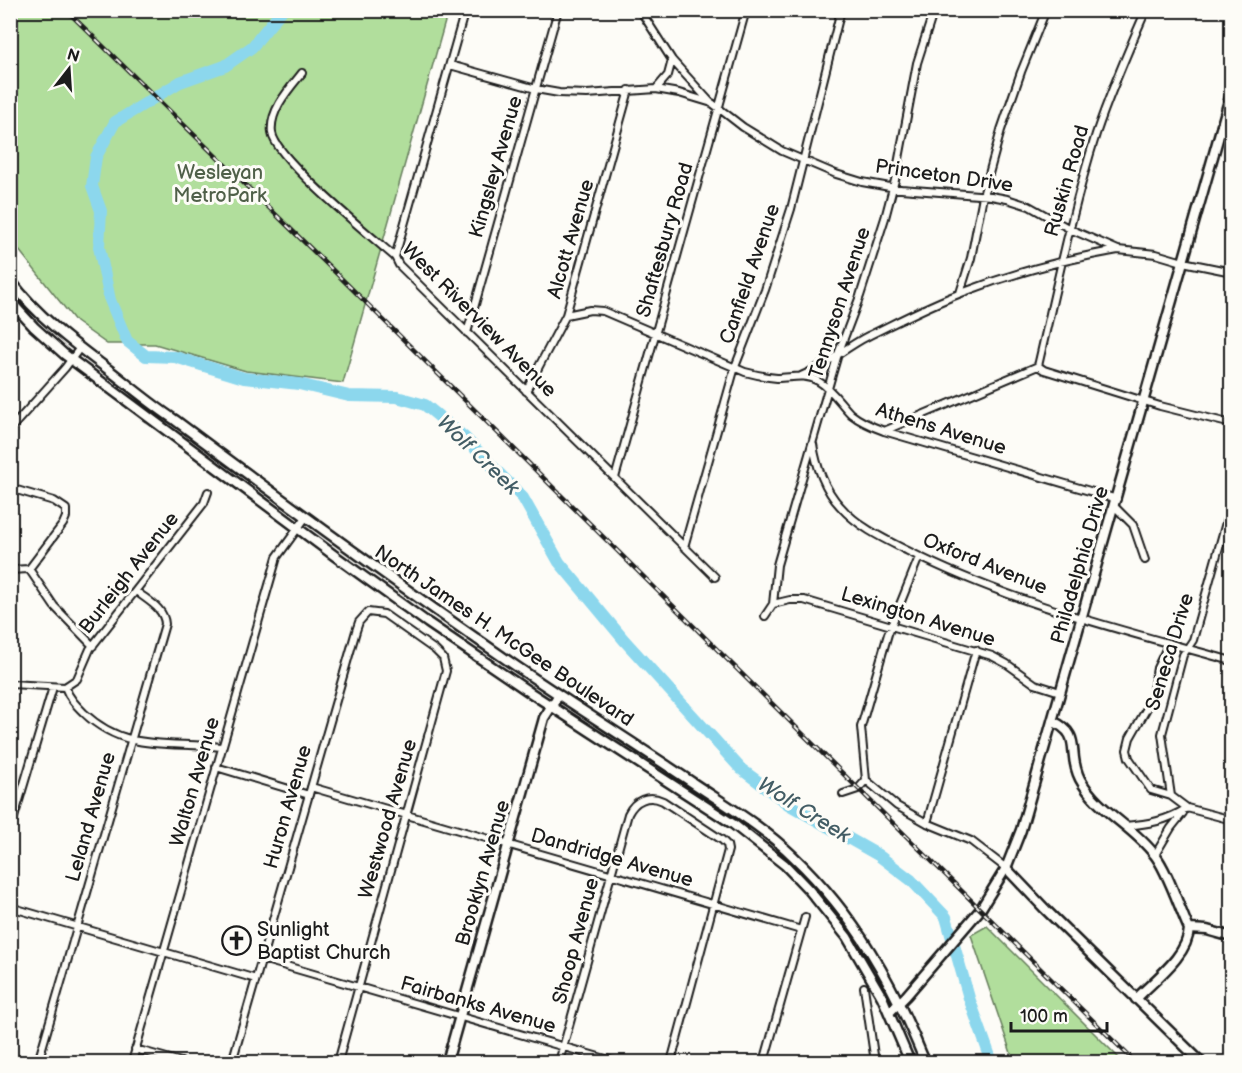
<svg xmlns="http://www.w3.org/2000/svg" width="1242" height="1073" font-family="'Balsamiq Sans',sans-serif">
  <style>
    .green { fill: #b1de9c; stroke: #667d5c; stroke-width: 1.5 }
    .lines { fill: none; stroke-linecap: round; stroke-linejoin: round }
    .river { stroke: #8cd7ed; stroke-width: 12 }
    .street-casing { stroke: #1c1c1c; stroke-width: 10 }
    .secondary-casing { stroke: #1c1c1c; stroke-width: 13 }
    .street { stroke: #fdfcf7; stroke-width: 6 }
    .secondary { stroke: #fdfcf7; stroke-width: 8 }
    .rail-casing { stroke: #1c1c1c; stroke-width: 4.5 }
    .rail { stroke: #fdfcf7; stroke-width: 2; stroke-dasharray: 7; stroke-linecap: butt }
    .labels { text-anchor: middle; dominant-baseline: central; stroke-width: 6; stroke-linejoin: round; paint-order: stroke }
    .street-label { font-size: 20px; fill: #1c1c1c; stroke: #fdfcf7 }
    .park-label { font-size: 20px; fill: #506049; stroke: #fdfcf7 }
    .poi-label { font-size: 20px; fill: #1c1c1c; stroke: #fdfcf7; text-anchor: start }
    .water-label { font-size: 21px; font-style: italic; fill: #435d65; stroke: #fdfcf7 }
  </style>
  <rect width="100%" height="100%" fill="#fdfcf7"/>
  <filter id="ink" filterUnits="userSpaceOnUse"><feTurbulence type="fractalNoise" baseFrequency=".0167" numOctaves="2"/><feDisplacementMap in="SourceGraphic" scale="12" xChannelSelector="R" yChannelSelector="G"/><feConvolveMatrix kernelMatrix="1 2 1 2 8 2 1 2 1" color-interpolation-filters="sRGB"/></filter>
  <g filter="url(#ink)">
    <path class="green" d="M10 11H448L343 383 246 371 155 344H107L76 322 11 240Z
      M987 926 1123 1062H1014L971 935Z"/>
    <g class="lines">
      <path class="river" d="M282 10 252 47 225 66 180 82 115 122 96 157 92 186 101 211 99 247 110 300 127 341 146 356 175 357 244 378 299 384 349 396 397 397 425 405 465 438 523 498 559 562 624 640 741 769 788 804 878 855 911 880 946 917 969 998 992 1062"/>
      <defs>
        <path id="street" d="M640 10 672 60 711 103
          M450 65 536 89 559 93 587 94 656 89 679 93 712 103 743 127 782 151 836 174 862 182 901 189 991 196 1007 199 1029 206 1070 229 1118 250 1156 254 1183 262 1232 272
          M302 73C289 89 269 111 272 133 275 158 372 237 395 257L399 265 715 577
          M656 89 668 75 672 60
          M395 257 465 10
          M960 293 971 258 983 196 1001 130 1021 72 1046 10
          M566 315 590 310 603 311 745 372C756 375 766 377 777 378 791 378 805 373 818 381 832 389 840 403 851 414 861 422 873 427 884 431L1117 499
          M467 333 558 10
          M1038 366C1056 289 1072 210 1096 134 1110 92 1128 51 1146 10
          M1038 366 1044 370 1160 406 1232 424
          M801 376C826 366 844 348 868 336 899 321 931 304 964 292 1013 273 1066 259 1118 250
          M526 391 566 315 629 90
          M13 426 65 368 79 349
          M884 431 1038 366
          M813 444C816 466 825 490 840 506 858 527 884 539 908 551 1010 603 1122 630 1232 661
          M615 478 746 10
          M10 488 54 501 66 509V517L63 524 29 569 10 570
          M1232 501 1193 640 1183 655 1162 734 1171 796 1187 808 1232 820
          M1115 507 1133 525 1145 560
          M684 547 735 367 765 290 791 209 841 10
          M29 569 54 606 93 646
          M773 604 777 565 838 354 860 296 885 218 895 180 917 63 934 10
          M765 616 773 604 790 600H804L992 656 1007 664 1035 684 1060 692
          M1169 643 1157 668 1151 701 1130 738 1127 750 1129 758 1151 790 1171 796
          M10 684 65 687 77 679 90 649 204 503 208 492
          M65 687C69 698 76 705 84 713 126 753 170 741 221 747
          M216 767 309 795
          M866 780 897 806 927 823 971 841 1006 868
          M311 787 801 930
          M843 794 858 789 866 780 861 727 888 634 919 557
          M927 823 976 650
          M1125 826C1148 824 1167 821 1187 808
          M10 831 53 687
          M1155 855 1171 828 1183 813
          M10 907 256 979
          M262 959 616 1062
          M864 987 875 1062
          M135 1049 181 1062
          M38 1062 165 624C164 608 148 601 136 591
          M132 1062 277 557 306 517
          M232 1062 356 631 359 622 368 612 384 614 435 650 443 658 446 671 338 1062
          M559 1062 628 814C635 800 648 794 663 801L722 840 727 845 728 850 671 1062
          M764 1062 805 917"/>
        <path id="secondary" d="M10 280C37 316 73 343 109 370 131 387 152 405 175 420 286 503 397 584 510 662 571 704 634 743 696 785 729 807 764 828 793 856 856 916 893 983 925 1062
          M10 301 34 327 64 354 335 556 428 623 531 693 733 824 785 865 809 890 847 937 882 997 910 1062
          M1052 721C1084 735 1066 752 1080 779 1097 811 1133 826 1154 854 1167 869 1180 910 1189 929 1188 956 1154 980 1136 999
          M1006 868 1045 909 1201 1062
          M1189 929 1207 930 1232 937
          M889 1013 906 996 980 910 1006 868 1021 830 1232 90
          M447 1062 544 718 558 696"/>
      </defs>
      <use href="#street" class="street-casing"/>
      <use href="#secondary" class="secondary-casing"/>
      <use href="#street" class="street"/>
      <use href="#secondary" class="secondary"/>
      <defs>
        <path id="rail" d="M66 10 341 278 1135 1062"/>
      </defs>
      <use href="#rail" class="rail-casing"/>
      <use href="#rail" class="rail"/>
    </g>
  </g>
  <defs>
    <symbol id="church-ring" viewBox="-11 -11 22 22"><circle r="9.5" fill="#fdfcf7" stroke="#1c1c1c" stroke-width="1.5"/><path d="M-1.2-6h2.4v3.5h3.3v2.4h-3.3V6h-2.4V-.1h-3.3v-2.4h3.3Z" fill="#1c1c1c"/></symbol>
  </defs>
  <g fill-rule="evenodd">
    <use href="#church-ring" x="220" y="924" width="33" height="33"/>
  </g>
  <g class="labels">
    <g class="street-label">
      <text transform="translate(496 167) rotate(-74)">Kingsley Avenue</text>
      <text transform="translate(944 176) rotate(8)">Princeton Drive</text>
      <text transform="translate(1067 181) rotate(-74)">Ruskin Road</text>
      <text transform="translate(571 239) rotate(-74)">Alcott Avenue</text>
      <text transform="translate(665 240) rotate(-74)">Shaftesbury Road</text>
      <text transform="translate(750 274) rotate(-71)">Canfield Avenue</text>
      <text transform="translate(840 303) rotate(-72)">Tennyson Avenue</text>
      <text transform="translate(479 320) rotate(45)">West Riverview Avenue</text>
      <text transform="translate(941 429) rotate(17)">Athens Avenue</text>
      <text transform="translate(985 564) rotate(22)">Oxford Avenue</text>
      <text transform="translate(1080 565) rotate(-74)">Philadelphia Drive</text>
      <text transform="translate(129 573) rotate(-52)">Burleigh Avenue</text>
      <text transform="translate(918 617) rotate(17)">Lexington Avenue</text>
      <text transform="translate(504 636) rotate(34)">North James H. McGee Boulevard</text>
      <text transform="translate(1170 652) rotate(-73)">Seneca Drive</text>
      <text transform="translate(195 782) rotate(-74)">Walton Avenue</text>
      <text transform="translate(288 807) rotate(-74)">Huron Avenue</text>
      <text transform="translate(91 817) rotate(-74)">Leland Avenue</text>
      <text transform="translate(388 819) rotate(-74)">Westwood Avenue</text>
      <text transform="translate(612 858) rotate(16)">Dandridge Avenue</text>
      <text transform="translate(483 873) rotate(-74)">Brooklyn Avenue</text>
      <text transform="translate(576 941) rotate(-75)">Shoop Avenue</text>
      <text transform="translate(478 1005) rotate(16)">Fairbanks Avenue</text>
    </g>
    <g class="park-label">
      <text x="220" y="173">Wesleyan<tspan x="220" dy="23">MetroPark</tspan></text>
    </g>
    <g class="poi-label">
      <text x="257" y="930">Sunlight<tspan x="257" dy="23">Baptist Church</tspan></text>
    </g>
    <g class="water-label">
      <text transform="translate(478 455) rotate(44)">Wolf Creek</text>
      <text transform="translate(804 810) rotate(32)">Wolf Creek</text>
    </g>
  </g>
  <rect width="1242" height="1073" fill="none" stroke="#fdfcf7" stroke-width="36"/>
  <rect x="18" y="18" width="1206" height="1037" fill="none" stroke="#1c1c1c" stroke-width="2" filter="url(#ink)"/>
  <g transform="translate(69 69) rotate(17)" stroke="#fdfcf7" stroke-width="4.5" paint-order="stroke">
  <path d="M0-4.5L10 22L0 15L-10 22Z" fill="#1c1c1c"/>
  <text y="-9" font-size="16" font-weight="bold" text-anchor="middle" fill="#1c1c1c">N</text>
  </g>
  <path d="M1011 1022v9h96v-9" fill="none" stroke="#1c1c1c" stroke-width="3"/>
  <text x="1020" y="1022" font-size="18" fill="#1c1c1c" stroke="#fdfcf7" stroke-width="4.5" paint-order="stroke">100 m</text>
</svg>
